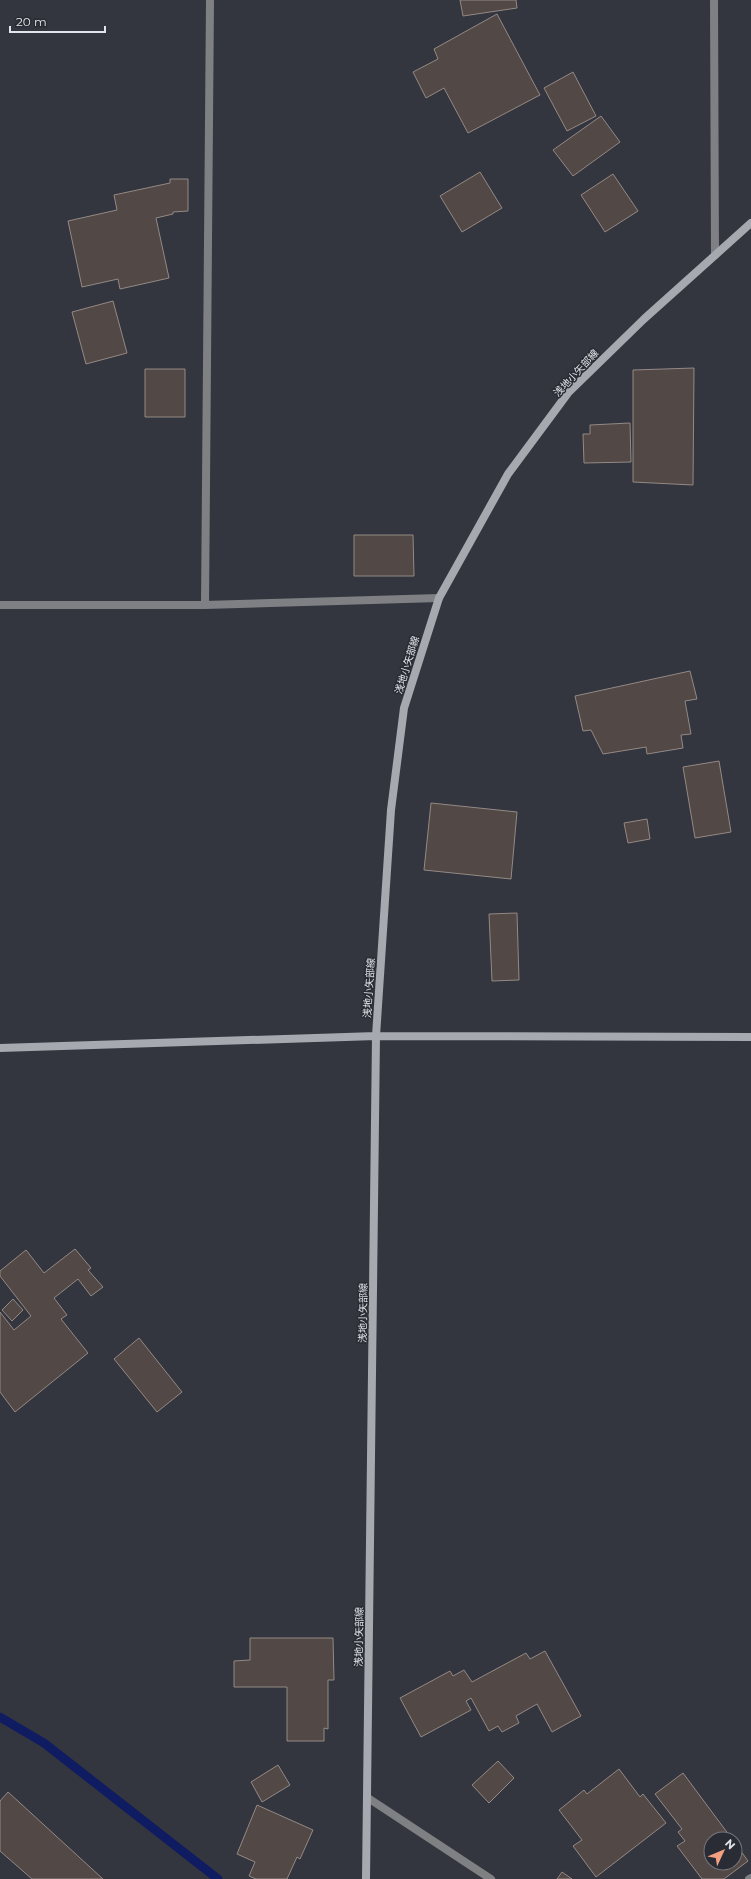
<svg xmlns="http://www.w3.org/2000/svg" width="751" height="1879" font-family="Montserrat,'Noto Sans JP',sans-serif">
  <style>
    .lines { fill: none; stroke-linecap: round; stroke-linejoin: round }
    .stream { stroke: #101c62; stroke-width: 9 }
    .building { fill: #524845; stroke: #948985 }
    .street { stroke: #7e8084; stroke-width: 8 }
    .secondary { stroke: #a6a9af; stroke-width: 8 }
    .labels { text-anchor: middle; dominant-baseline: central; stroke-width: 3; stroke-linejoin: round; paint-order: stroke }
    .street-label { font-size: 10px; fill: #e3e5ea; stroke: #292c34 }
  </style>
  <rect width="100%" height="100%" fill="#33363e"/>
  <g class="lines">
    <path class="stream" d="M0 1717 44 1743 218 1879"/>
  </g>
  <path class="building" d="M460 0H516L517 8 463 16Z
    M497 14 540 95 468 133 444 88 426 98 413 72 438 59 434 49Z
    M573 72 596 116 567 131 544 88Z
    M601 116 620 142 573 176 553 150Z
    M480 172 502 208 462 232 440 196Z
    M613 174 638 211 605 232 581 195Z
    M170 179H188V211L173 212V214L156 218 169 278 120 289 118 279 82 287 68 221 117 210 114 195 170 183Z
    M113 301 127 353 86 364 72 312Z
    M694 368 693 485 633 482V370Z
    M145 369H185V417H145Z
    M630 423 631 462 584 463 583 434H590V425Z
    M354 535H413L414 576H354Z
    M690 671 697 699 685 701 691 734 681 735 683 748 647 754 646 747 603 754 591 730 583 731 575 696Z
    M719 761 731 832 695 838 683 767Z
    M431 803 517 812 511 879 424 870Z
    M647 819 650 839 628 843 624 823Z
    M517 913 519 980 492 981 489 914Z
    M75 1249 91 1268 88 1270 103 1287 91 1296 78 1279 54 1298 67 1315 61 1319 88 1353 15 1412 0 1392V1312L14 1330 31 1316 0 1276V1271L26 1250 44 1273Z
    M13 1299 23 1310 12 1321 2 1310Z
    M139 1338 182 1392 157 1412 114 1359Z
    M250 1638H333L334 1680H328V1729L324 1728V1741H287V1687H234V1661L250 1660Z
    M545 1651 581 1716 552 1732 537 1704 516 1716 519 1723 502 1732 498 1726 489 1731 471 1698 466 1701 471 1710 421 1737 400 1698 450 1671 453 1676 464 1670 472 1682 526 1653 530 1659Z
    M498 1761 514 1778 489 1803 472 1785Z
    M278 1765 290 1785 262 1802 251 1782Z
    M619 1769 640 1797 643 1794 666 1823 596 1877 573 1846 582 1840 559 1810 584 1790 587 1794Z
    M683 1773 732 1839H711V1863H735V1843L748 1861 724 1879H702L677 1846 685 1841 678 1832 682 1829 655 1794Z
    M8 1792 103 1879H32L0 1851V1801Z
    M257 1805 313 1830 300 1859 297 1857 287 1879H256L249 1876 255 1862 237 1854Z
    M562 1872 572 1879H557Z"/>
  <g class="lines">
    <path class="street" d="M714 0 715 255
      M0 605H205L439 598
      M205 605 210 0
      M368 1798 491 1879
      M749 1879 751 1878"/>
    <path class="secondary" d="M0 1048 376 1036 751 1037
      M366 1879 376 1036 391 810 404 708 439 598 508 474 568 393 644 319 751 223"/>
  </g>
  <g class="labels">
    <g class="street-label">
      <text transform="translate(576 373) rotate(-47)">浅地小矢部線</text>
      <text transform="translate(407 665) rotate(-73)">浅地小矢部線</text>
      <text transform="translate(369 988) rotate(-86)">浅地小矢部線</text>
      <text transform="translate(363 1313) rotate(-89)">浅地小矢部線</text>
      <text transform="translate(359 1637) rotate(-89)">浅地小矢部線</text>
    </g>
  </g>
  <g transform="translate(723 1851) rotate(46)"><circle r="19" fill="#292c34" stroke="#73767d"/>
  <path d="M0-3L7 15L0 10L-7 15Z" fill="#f2a080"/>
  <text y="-6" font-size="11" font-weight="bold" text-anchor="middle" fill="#e3e5ea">N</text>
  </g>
  <path d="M10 26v6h95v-6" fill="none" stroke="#e3e5ea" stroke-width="2"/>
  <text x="16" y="26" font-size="12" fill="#e3e5ea" stroke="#292c34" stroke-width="3" paint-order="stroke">20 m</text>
</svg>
